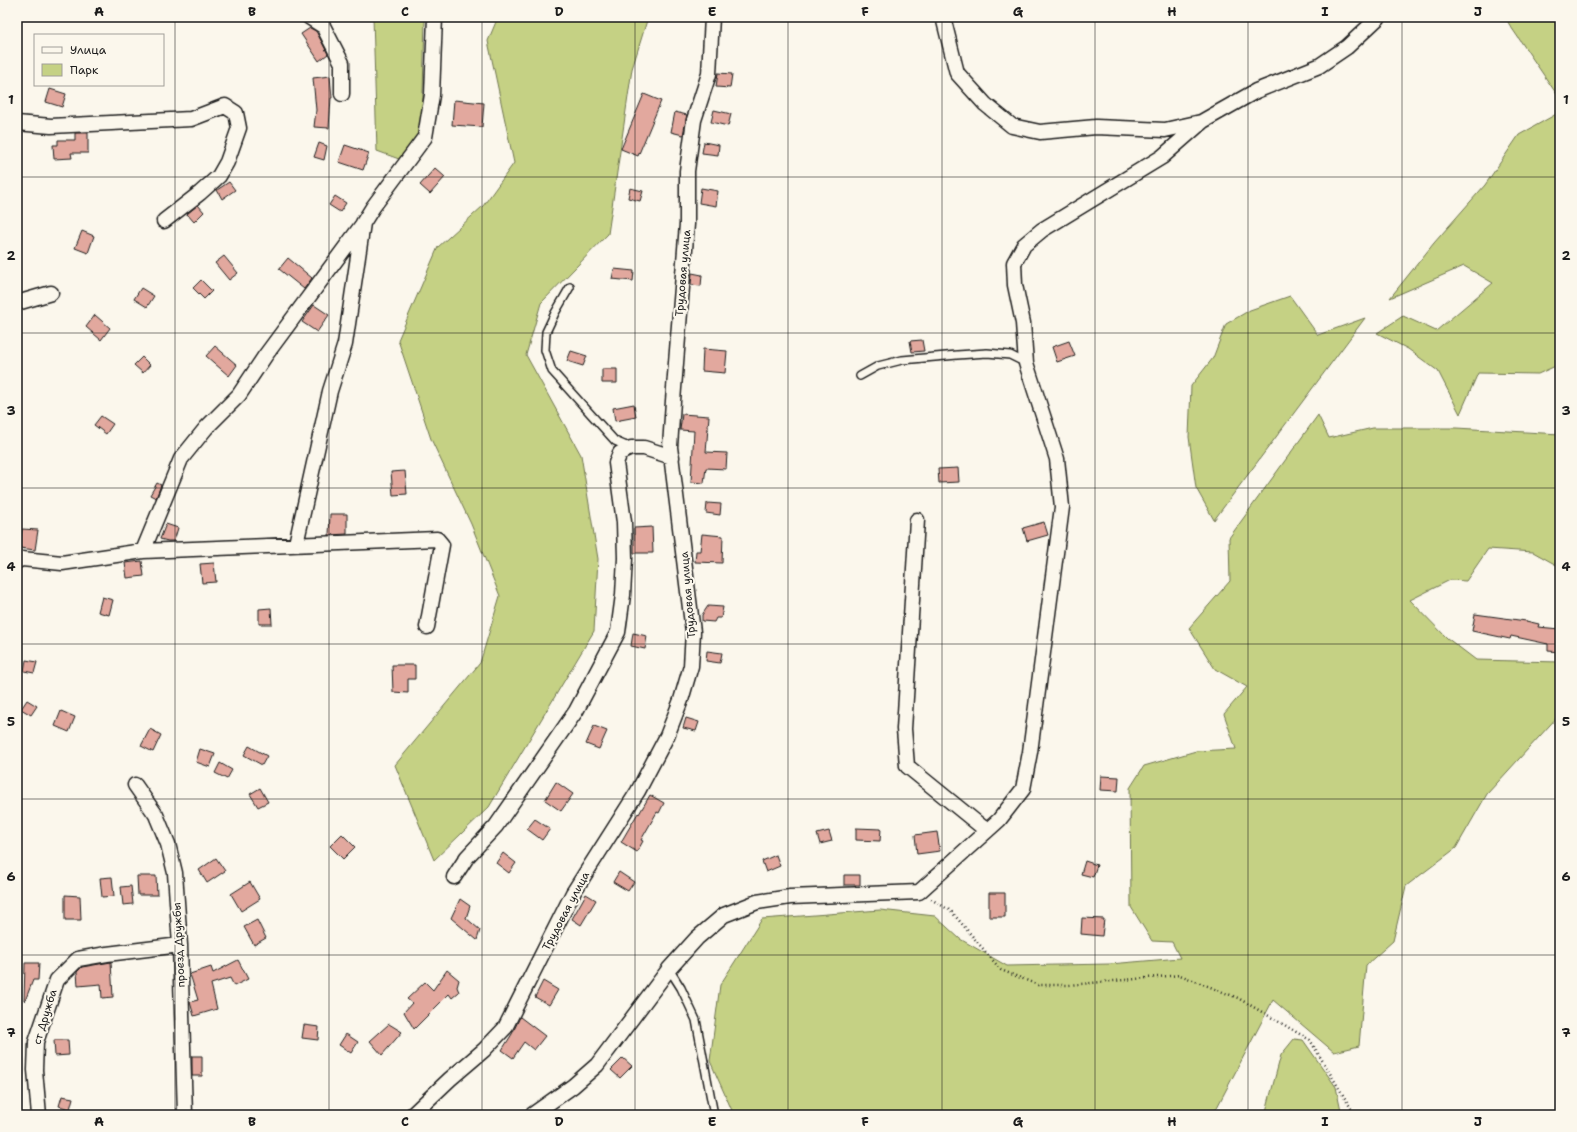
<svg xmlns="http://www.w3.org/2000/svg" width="1577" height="1132" font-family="'Shantell Sans',sans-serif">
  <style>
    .green { fill: #c5d184; stroke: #707650 }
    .building { fill: #e2a89e; stroke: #1c1c1c }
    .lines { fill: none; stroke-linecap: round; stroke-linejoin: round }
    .service-casing { stroke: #1c1c1c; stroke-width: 10 }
    .minor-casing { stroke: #1c1c1c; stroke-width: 17 }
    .path { stroke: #1c1c1c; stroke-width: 2.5; stroke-dasharray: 1 3; stroke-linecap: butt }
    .service { stroke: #fbf7ec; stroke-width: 7 }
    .minor { stroke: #fbf7ec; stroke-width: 14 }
    .grid { fill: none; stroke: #1c1c1c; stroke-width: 1; stroke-opacity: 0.55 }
    .labels { text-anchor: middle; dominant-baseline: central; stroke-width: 4; stroke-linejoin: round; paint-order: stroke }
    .street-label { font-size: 11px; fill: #1c1c1c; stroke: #fbf7ec }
    .neatline { fill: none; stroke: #1c1c1c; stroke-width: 1.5 }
    .grid-label { font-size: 13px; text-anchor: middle; font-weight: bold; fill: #1c1c1c }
  </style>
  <rect width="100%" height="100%" fill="#fbf7ec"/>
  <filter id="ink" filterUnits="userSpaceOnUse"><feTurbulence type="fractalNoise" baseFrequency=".025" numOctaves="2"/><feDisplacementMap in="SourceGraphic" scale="8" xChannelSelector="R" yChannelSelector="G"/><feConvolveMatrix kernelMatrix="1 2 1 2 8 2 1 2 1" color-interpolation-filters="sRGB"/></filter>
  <g filter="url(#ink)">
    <path class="green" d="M373 17H425L422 129 399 159 377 151Z
      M498 17H648L632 69 608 234 541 303 526 355 581 455 598 559 594 631 489 807 434 860 395 765 480 663 500 596 471 524 431 439 398 340 438 247 483 206 514 163 488 41Z
      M1506 17H1560V99L1509 24Z
      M1560 112V364L1538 374 1478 373 1460 414 1438 371 1408 349 1377 333 1403 316 1436 331 1493 283 1464 266 1390 298 1434 243 1485 185 1519 135Z
      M1290 296 1318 335 1365 318 1214 520 1196 488 1189 437 1191 386 1213 358 1226 324 1250 310Z
      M1318 415 1329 438 1373 428H1456L1560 434V567L1533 552 1488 549 1466 581 1450 580 1410 600 1447 638 1476 660 1560 662V714L1487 794 1456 848 1406 886 1393 941 1366 965 1359 1046 1334 1052 1273 1000 1213 1115H734L710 1061 720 985 762 919 880 910 935 916 960 939 1007 966 1110 964 1180 958 1172 942 1152 941 1131 907 1130 788 1144 766 1196 751 1236 749 1224 714 1247 687 1215 669 1189 628 1230 581 1229 538Z
      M1294 1039 1303 1040 1336 1087 1342 1115H1265L1281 1055Z"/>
    <path class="building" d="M310 28 316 31 328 54 319 61 301 34Z
      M718 73 732 74 730 88 716 87Z
      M330 76 332 98H331L329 128 314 127 316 110 313 78Z
      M50 89 66 94 62 107 46 102Z
      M644 94 661 101 638 156 621 149Z
      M454 100 484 103 482 127 452 125Z
      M714 110 731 114 728 126 711 122Z
      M675 112 687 115 683 135 671 132Z
      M75 133H88V153H71L72 158 54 159 53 145H58V140H75Z
      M704 142 719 145 718 155 702 153Z
      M319 143 327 146 324 160 314 157Z
      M345 145 369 153 363 170 339 162Z
      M435 168 445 177 430 194 420 185Z
      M229 182 235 190 222 199 217 190Z
      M630 188 643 191 640 201 628 198Z
      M701 188 718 191 716 206 699 203Z
      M335 196 346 203 340 212 329 205Z
      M198 205 204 212 194 222 187 214Z
      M82 231 94 236 88 253 75 248Z
      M224 256 238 273 229 280 215 263Z
      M288 258 312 278 304 289 279 269Z
      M614 269 634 271 633 281 612 279Z
      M692 273 702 275 701 286 691 285Z
      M201 280 212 291 204 299 193 288Z
      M141 288 154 296 147 307 134 299Z
      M314 305 329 315 317 332 302 322Z
      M95 315 110 328 101 340 86 327Z
      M922 340 924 351 912 352 910 341Z
      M1069 341 1075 356 1057 362 1052 347Z
      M215 346 237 365 229 376 206 356Z
      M703 349 727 351 725 373 702 371Z
      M571 351 587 356 583 366 567 361Z
      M142 357 150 365 143 373 134 365Z
      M602 369H617V383H602Z
      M634 404 636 417 615 421 613 408Z
      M682 414 709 416 706 452 727 453 726 469 706 468 704 483 691 482 694 431 680 430Z
      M101 416 113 424 106 434 94 425Z
      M958 468 959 482 939 483 938 469Z
      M405 471 407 494 393 495 391 472Z
      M157 483 161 485 156 498 150 495Z
      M707 503 721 504 720 515 706 513Z
      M330 514H347V534L329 535Z
      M1044 522 1048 535 1027 541 1023 528Z
      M166 524 178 528 174 541H168L160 539Z
      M652 527 653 553H634V528Z
      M22 529 38 530 35 550 20 548Z
      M702 534 723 536 722 563 695 562 696 551H700Z
      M142 561 144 576 127 578 125 563Z
      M214 563 216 582 202 583 200 564Z
      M102 597 113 600 109 615 98 612Z
      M708 606 723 607 721 618H716L714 622 702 621V615Z
      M271 608 272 624H259V609Z
      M1475 614 1526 621 1539 624 1538 627 1560 629V652L1548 651V644L1511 636 1510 639 1472 631Z
      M633 633 647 636 645 649 631 646Z
      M707 651 722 653 720 663 706 661Z
      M26 660 37 662 34 673 24 671Z
      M392 665H415V679H408V693L393 692Z
      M27 700 37 706 31 715 21 709Z
      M61 711 75 717 69 732 55 726Z
      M686 718 699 722 696 731 683 728Z
      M594 726 607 731 599 749 586 744Z
      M150 729 161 735 153 752 141 746Z
      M249 746 267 756 262 765 244 755Z
      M200 749 215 754 210 767 196 762Z
      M220 763 232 770 227 779 215 773Z
      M1101 776 1119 777 1118 791 1100 790Z
      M556 782 573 794 561 811 545 800Z
      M260 788 268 802 258 807 250 794Z
      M650 795 664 803 659 813 657 812 641 840 643 841 637 852 621 842 638 813 639 814Z
      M535 819 550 829 542 840 527 829Z
      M856 828 881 829 880 841 856 840Z
      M829 831 832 841 820 844 817 834Z
      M937 832 940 851 917 854 915 835Z
      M342 834 355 847 343 859 330 846Z
      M503 853 516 863 509 873 496 863Z
      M776 855 780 866 766 872 762 861Z
      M216 858 225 871 207 883 199 870Z
      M1085 861 1097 865 1093 877 1081 874Z
      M619 872 634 882 628 891 613 882Z
      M844 875H860V885H844Z
      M137 876H156L157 895H138Z
      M112 877 114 896 102 897 100 878Z
      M250 882 260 899 241 911 231 894Z
      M131 886 133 904 123 905 121 887Z
      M989 893H1005V917H989Z
      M586 894 596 900 581 925 572 919Z
      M65 895 80 896 81 920H65Z
      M460 899 470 906 466 918 480 930 477 940 451 918Z
      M1082 918 1104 919 1102 936 1081 934Z
      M257 920 266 938 254 945 244 927Z
      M238 960 248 979 234 986 230 978 211 984 217 1009 194 1016 190 1002 198 1000 190 974 211 967 213 973Z
      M111 962 113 997 102 998 101 984 78 986 77 972 82 967Z
      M25 963H39L38 980H33L25 1001 24 1000Z
      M447 970 459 980 457 987 459 992 452 998 449 994 414 1029 404 1012 412 1003 407 999 425 982 433 990Z
      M543 981 558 990 549 1005 535 997Z
      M520 1017 545 1036 534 1050 524 1042 513 1058 502 1050 512 1034Z
      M389 1024 402 1032 382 1055 370 1041Z
      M304 1025 319 1027 318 1040 302 1038Z
      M346 1034 358 1042 351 1053 339 1045Z
      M54 1040H68L69 1055 55 1056Z
      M192 1056H202V1076H192Z
      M623 1058 632 1066 620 1078 611 1070Z
      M62 1096 73 1098 70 1109 59 1106Z"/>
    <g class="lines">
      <defs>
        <path id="service" d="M570 287 555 313 546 332 545 350 552 371 615 441 631 448
          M860 376 878 366 902 360 957 355 987 353 1010 355 1026 363
          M669 969 681 988 696 1020 714 1115"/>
        <path id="minor" d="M309 17 323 26 342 63V94
          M943 17 957 73 985 104 1012 126 1040 132 1096 127 1165 130 1201 122
          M17 123 51 126 191 119 225 106 236 113 239 128 227 162 219 176 200 193 164 221
          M17 303 51 293
          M917 520 904 729 907 766 987 831
          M296 544 330 391 345 344 363 223 373 207 425 137 432 95 435 17
          M143 551 181 459 206 428 239 395 265 356 362 225
          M17 561 22 559 62 563 143 551 437 539 442 545 427 627
          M135 785 156 815 168 844 175 873 180 945 185 1115
          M454 877 467 857 496 826 576 711 618 632 623 595 625 558 624 522 616 463 620 453 631 448H644L672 457
          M39 1115 35 1070 36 1042 57 980 78 959 107 954 180 945
          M412 1115 450 1079 484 1050 505 1028 573 893 638 791 667 736 681 700 691 666 693 632 670 447 673 401 687 224V171L694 120 709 74 712 17
          M532 1115 573 1086 597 1065 669 969 697 938 724 915 757 902 790 897 919 892 999 820 1023 789 1030 752 1062 507 1057 459 1026 363 1023 323 1015 285 1014 263 1024 245 1042 230 1162 157 1203 121 1256 91 1319 66 1347 47 1379 17"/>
      </defs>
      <use href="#service" class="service-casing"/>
      <use href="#minor" class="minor-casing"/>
      <path class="path" d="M931 899 951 911 1001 970 1038 985H1069L1180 975 1238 998 1310 1040 1355 1115"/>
      <use href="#service" class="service"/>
      <use href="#minor" class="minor"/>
    </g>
  </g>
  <path class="grid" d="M175 17V1115M329 17V1115M482 17V1115M635 17V1115M788 17V1115M942 17V1115M1095 17V1115M1248 17V1115M1402 17V1115M17 177H1560M17 333H1560M17 488H1560M17 644H1560M17 799H1560M17 955H1560"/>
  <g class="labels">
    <g class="street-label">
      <text transform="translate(683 273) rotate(-85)">Трудовая улица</text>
      <text transform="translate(688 595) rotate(-95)">Трудовая улица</text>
      <text transform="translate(566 911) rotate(-62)">Трудовая улица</text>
      <text transform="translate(179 945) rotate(-93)">проезд Дружбы</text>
      <text transform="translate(45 1017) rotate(-73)">ст Дружба</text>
    </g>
  </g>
  <rect width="1577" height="1132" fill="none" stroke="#fbf7ec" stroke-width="44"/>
  <rect x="34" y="34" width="130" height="52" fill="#fbf7ec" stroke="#a29f99"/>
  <rect x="42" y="47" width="20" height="6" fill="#fbf7ec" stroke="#a29f99"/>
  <text x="70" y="54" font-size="12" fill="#1c1c1c">Улица</text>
  <rect x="42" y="64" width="20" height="12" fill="#c5d184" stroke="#a29f99"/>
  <text x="70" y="74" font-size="12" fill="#1c1c1c">Парк</text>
  <rect x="22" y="22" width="1533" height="1088" class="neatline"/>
  <g class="grid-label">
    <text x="99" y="16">A</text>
    <text x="252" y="16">B</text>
    <text x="405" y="16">C</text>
    <text x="559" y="16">D</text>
    <text x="712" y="16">E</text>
    <text x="865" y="16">F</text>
    <text x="1018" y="16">G</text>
    <text x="1172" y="16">H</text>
    <text x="1325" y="16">I</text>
    <text x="1478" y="16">J</text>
    <text x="11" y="104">1</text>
    <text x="1566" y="104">1</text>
    <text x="11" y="260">2</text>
    <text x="1566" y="260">2</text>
    <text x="11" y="415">3</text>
    <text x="1566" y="415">3</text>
    <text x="11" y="571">4</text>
    <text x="1566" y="571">4</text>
    <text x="11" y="726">5</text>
    <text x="1566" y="726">5</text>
    <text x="11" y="881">6</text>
    <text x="1566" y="881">6</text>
    <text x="11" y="1037">7</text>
    <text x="1566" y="1037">7</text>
    <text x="99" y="1126">A</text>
    <text x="252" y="1126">B</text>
    <text x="405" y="1126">C</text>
    <text x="559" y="1126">D</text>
    <text x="712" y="1126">E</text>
    <text x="865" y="1126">F</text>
    <text x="1018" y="1126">G</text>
    <text x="1172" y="1126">H</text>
    <text x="1325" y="1126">I</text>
    <text x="1478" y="1126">J</text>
  </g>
</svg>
